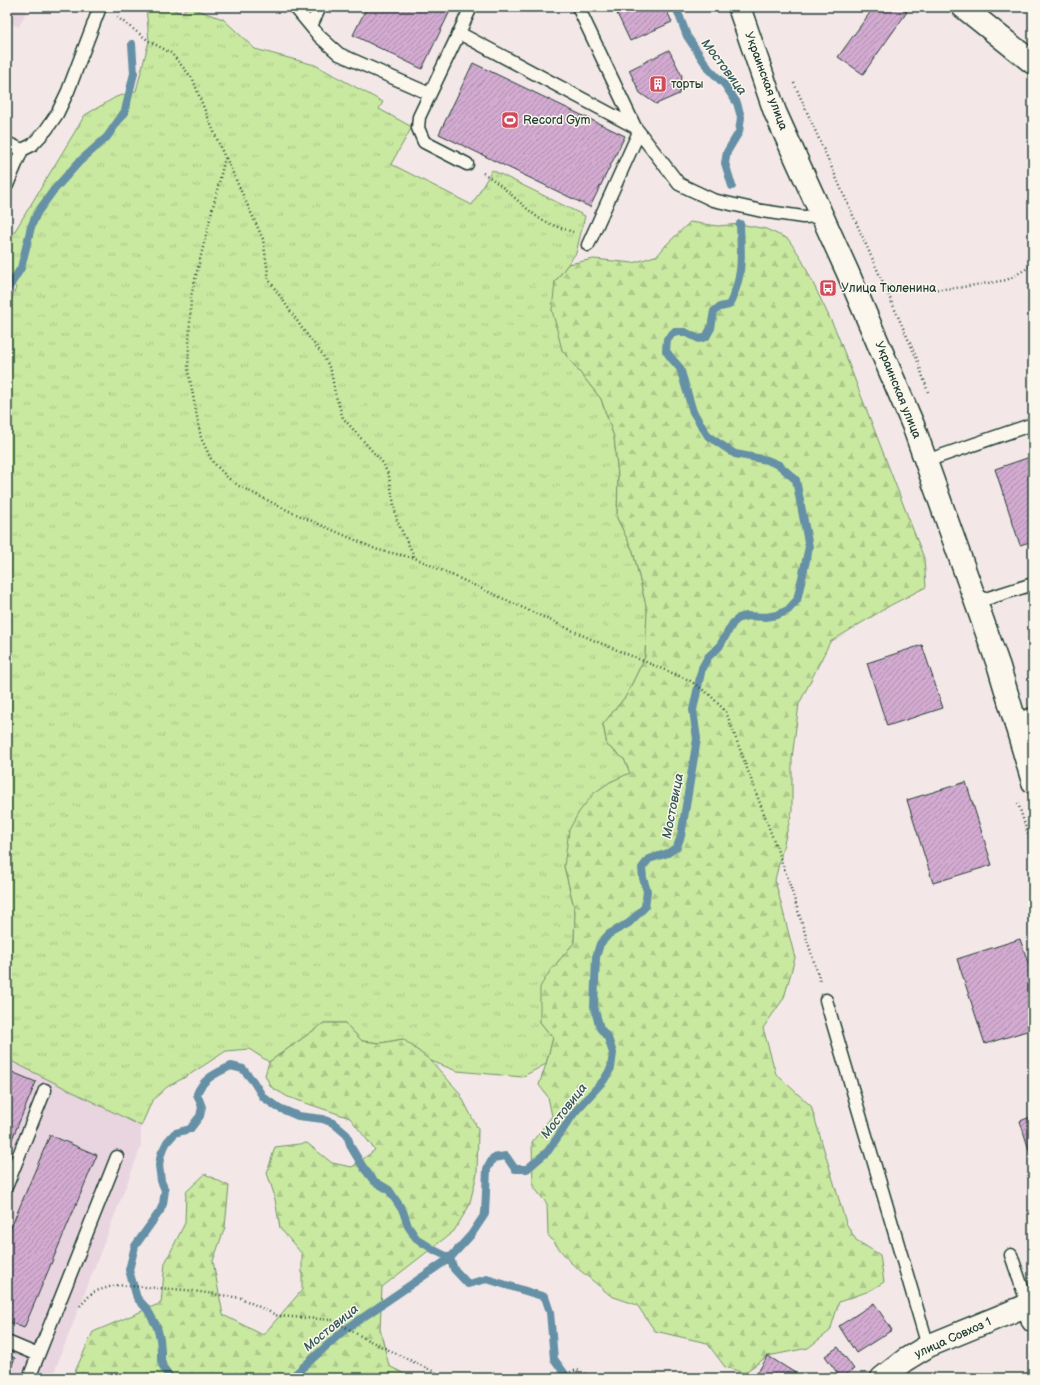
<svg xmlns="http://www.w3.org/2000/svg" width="1040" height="1385" font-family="'Balsamiq Sans',sans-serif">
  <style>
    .built { fill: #e9d5e0 }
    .grass { fill: url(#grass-tufts); stroke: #74926a }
    .forest { fill: url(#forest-firs); stroke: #74926a }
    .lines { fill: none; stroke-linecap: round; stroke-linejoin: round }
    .stream { stroke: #6590a6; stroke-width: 8 }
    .building { fill: url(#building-hatch); stroke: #1f3d34 }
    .service-casing { stroke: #1f3d34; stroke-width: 15 }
    .minor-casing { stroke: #1f3d34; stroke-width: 25 }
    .secondary-casing { stroke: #1f3d34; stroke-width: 25 }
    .path { stroke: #1f3d34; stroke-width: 2.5; stroke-dasharray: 1 3; stroke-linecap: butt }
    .service { stroke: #fbf7ec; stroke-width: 12 }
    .minor { stroke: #fbf7ec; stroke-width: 22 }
    .secondary { stroke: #fbf7ec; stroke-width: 22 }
    .labels { text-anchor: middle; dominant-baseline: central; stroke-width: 3; stroke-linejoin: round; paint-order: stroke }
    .street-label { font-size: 12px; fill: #1f3d34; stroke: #fbf7ec }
    .poi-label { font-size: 12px; fill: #1f3d34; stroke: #fbf7ec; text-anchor: start }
    .water-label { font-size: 13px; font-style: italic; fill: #36595a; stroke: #fbf7ec }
  </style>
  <defs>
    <pattern id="grass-tufts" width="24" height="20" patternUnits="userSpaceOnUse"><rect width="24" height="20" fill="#c9e8a0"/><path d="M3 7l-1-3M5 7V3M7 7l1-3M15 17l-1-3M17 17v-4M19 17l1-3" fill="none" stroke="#acc88a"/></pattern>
    <pattern id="forest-firs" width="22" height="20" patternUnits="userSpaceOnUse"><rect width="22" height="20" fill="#c9e8a0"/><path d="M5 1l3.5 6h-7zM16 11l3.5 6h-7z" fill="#acc88a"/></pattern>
    <pattern id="building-hatch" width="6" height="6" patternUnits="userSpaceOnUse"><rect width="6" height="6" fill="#d3aad1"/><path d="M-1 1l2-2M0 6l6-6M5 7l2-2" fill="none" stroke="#ab8caa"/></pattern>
  </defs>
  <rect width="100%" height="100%" fill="#f3e8e7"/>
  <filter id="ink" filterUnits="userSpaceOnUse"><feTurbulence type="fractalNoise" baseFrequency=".025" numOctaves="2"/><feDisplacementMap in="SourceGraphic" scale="8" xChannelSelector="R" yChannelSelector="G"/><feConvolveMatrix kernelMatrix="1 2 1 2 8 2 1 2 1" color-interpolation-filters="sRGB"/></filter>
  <g filter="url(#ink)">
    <path class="built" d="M7 7H28L19 27 7 22Z
      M7 1039 121 1107 141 1126V1147L52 1378H7Z"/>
    <path class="grass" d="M146 7H168L181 13 188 7 223 19 255 49 315 65 383 102 379 109 412 127 391 164 472 205 492 170 585 216 576 253 555 282 562 350 601 399 614 437 618 476 617 518 633 551 647 610 645 657 626 696 603 724 607 745 624 759 631 773 610 782 564 866 575 911 574 943 550 971 540 1022 553 1038 546 1064 522 1077 457 1071 431 1061 403 1039 381 1043 362 1041 345 1023H324L269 1062 249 1049 226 1051 189 1075 167 1087 152 1101 141 1126 7 1059V310L16 288 7 272V244L85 115 116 97 136 91 149 41Z"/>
    <path class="forest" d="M690 222 718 226 740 224 766 229 788 239 800 256 836 331 924 558 926 587 891 605 830 642 799 704 792 758V811L775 880 795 958 784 998 763 1028 776 1074 811 1106 846 1223 856 1240 880 1255 884 1282 869 1291 839 1302 830 1331 808 1348 768 1356 744 1373 725 1367 707 1343 655 1331 637 1305 611 1296 570 1262 548 1235 547 1204 533 1186 532 1142 552 1116 548 1097 539 1085 546 1064 553 1038 540 1022V987L550 971 574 943 575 911 564 866 569 830 579 812 594 793 610 782 630 773 624 759 607 745 603 724 626 696 645 657 647 610 633 551 617 518 618 476 614 437 601 399 562 350 552 310 555 282 568 264 594 259 633 263 658 255 666 245Z
      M324 1023H345L362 1041 381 1043 403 1039 431 1061 459 1092 478 1129 477 1174 469 1206 454 1231 382 1287 380 1329 389 1366 413 1378H72L93 1332 161 1303 165 1263 185 1223 186 1192 205 1174 229 1186 225 1227 213 1261 223 1315 263 1335 302 1290V1254L280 1228 274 1194 267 1173 275 1147 307 1143 332 1163 352 1167 375 1150 350 1118 288 1097 271 1087 265 1075 269 1062Z"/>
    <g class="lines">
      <path class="stream" d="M676 7 687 36 709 69 725 85 737 103 741 117 739 132 727 152 725 163 732 186
        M7 290 21 268 31 227 37 213 53 191 79 162 107 137 125 111 134 73 132 44
        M170 1378 163 1367 161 1360V1351L160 1339 157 1327 147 1309 137 1298 129 1270 135 1246 160 1211 163 1204 165 1190 161 1181 159 1165 161 1154 167 1142 175 1133 190 1129 200 1116 202 1107 197 1094C203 1078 217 1073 231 1066L243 1069 253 1081 263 1097 277 1107 298 1116 323 1119 333 1123 347 1135 351 1147 363 1167 374 1181 389 1190 403 1211 408 1226 416 1238 434 1250 450 1258 454 1269 468 1284 487 1279 545 1297 550 1312 554 1359 568 1378
        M291 1378 343 1331 450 1258 471 1235 485 1214 487 1169 493 1158 506 1156 515 1169H527L548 1151 575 1112 604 1080 611 1068 613 1053 608 1038 600 1028 594 1007 596 957 600 944 609 934 629 923 645 907 647 891 643 878 642 868 649 859 668 853 677 847 681 836 697 739 693 710 702 668 708 657 719 647 733 623 739 618 747 616 766 617 777 615 788 610 797 600 809 547 796 480 779 465 767 460 735 454 708 436 693 412 680 368 672 359 666 351 667 339 674 332H685L699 339 706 337 711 328 714 311 720 307 729 305C744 276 741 256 740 224"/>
    </g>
    <path class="building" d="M367 7H452L422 69 353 35Z
      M614 7H665L672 22 630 41Z
      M874 7H900L907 12 863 74 838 57Z
      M669 50 682 76 679 94 656 104 640 93 629 70Z
      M473 63 625 136 590 207 439 134Z
      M1033 456V541L1020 545 995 469Z
      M922 645 943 708 887 726 867 663Z
      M966 782 992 865 933 883 907 800Z
      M1020 939 1033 977V1029L985 1044 957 959Z
      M7 1070 36 1082 7 1151Z
      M1033 1116V1163L1020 1121Z
      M50 1135 97 1155 24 1328 7 1321V1237Z
      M874 1303 892 1330 856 1353 839 1326Z
      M838 1347 854 1369 841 1378 825 1356Z
      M7 1355 15 1358 7 1377Z
      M768 1356 797 1374 795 1378H761L756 1375Z"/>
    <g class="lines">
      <defs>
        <path id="service" d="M295 7 319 36 339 54 430 94
          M578 7 635 127 679 184 713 200 762 211 803 217 823 216
          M311 26 320 7
          M459 33 471 7
          M7 143 22 150
          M467 164 424 142 418 128 419 117 459 33 635 127
          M7 185 22 150 32 145 46 130 57 114 68 91 100 7
          M588 245 639 132
          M926 461 1033 424
          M976 602 1033 584
          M826 1000 928 1346
          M7 1185 45 1090
          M1011 1255 1028 1305
          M7 1342 38 1355
          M29 1378 117 1157"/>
        <path id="minor" d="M963 7 1033 63
          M1016 725 1033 719
          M882 1378 905 1360 928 1346 1028 1305 1033 1321"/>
        <path id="secondary" d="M739 7 775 112 848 273 913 425 999 667 1033 782"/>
      </defs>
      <use href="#service" class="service-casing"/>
      <use href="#minor" class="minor-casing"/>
      <use href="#secondary" class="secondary-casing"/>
      <path class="path" d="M117 17 149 41 171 53 193 79 201 101 225 158 191 296 188 369 201 438 212 461 228 478 239 486 287 510 378 550 415 558 593 640 689 680 710 695 726 712 788 879 820 981
        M794 83 917 359 928 392
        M226 158 263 239 269 280 304 331 323 355 331 371 335 393 343 418 383 463 389 477 397 521 415 558
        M483 173C503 185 518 202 536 216 547 224 561 228 573 232
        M885 286 926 290 956 288 1007 280 1028 268 1033 264
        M1018 803 1033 850
        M80 1306 93 1292 116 1285 186 1290 241 1298 278 1316 333 1320 366 1339 447 1378
        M551 1378 577 1370 595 1378"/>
      <use href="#service" class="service"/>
      <use href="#minor" class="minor"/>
      <use href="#secondary" class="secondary"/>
    </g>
  </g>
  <defs>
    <symbol id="building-square" viewBox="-11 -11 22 22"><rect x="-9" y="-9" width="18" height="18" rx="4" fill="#d1495b" stroke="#fbf7ec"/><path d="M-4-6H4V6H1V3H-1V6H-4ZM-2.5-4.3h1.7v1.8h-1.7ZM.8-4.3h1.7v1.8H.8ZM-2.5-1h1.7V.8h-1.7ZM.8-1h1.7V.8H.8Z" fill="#fff"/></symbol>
    <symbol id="stadium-square" viewBox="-11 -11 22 22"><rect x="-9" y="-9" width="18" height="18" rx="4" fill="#d1495b" stroke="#fbf7ec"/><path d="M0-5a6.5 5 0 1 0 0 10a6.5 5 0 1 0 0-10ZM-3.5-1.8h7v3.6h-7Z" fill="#fff"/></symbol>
    <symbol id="bus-square" viewBox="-11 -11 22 22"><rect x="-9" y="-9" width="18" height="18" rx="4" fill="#d1495b" stroke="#fbf7ec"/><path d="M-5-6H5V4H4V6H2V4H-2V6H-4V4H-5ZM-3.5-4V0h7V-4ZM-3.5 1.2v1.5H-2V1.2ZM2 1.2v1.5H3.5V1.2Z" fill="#fff"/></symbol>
  </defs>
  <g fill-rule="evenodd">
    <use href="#building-square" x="648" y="74" width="20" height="20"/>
    <use href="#stadium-square" x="500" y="110" width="20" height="20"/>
    <use href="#bus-square" x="818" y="278" width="20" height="20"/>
  </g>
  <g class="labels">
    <g class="street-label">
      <text transform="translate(766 81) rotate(70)">Украинская улица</text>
      <text transform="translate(898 390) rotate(68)">Украинская улица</text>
      <text transform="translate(953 1338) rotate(-24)">улица Совхоз 1</text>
    </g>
    <g class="poi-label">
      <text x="671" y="84">торты</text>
      <text x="523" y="120">Record Gym</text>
      <text x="841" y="288">Улица Тюленина</text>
    </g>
    <g class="water-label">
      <text transform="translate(724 67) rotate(53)">Мостовица</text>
      <text transform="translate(673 806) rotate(-79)">Мостовица</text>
      <text transform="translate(564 1111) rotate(-52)">Мостовица</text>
      <text transform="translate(331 1328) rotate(-39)">Мостовица</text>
    </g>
  </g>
  <rect width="1040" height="1385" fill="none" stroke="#fbf7ec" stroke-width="24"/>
  <rect x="12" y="12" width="1016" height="1361" fill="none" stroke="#1f3d34" stroke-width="1.5" filter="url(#ink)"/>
</svg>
